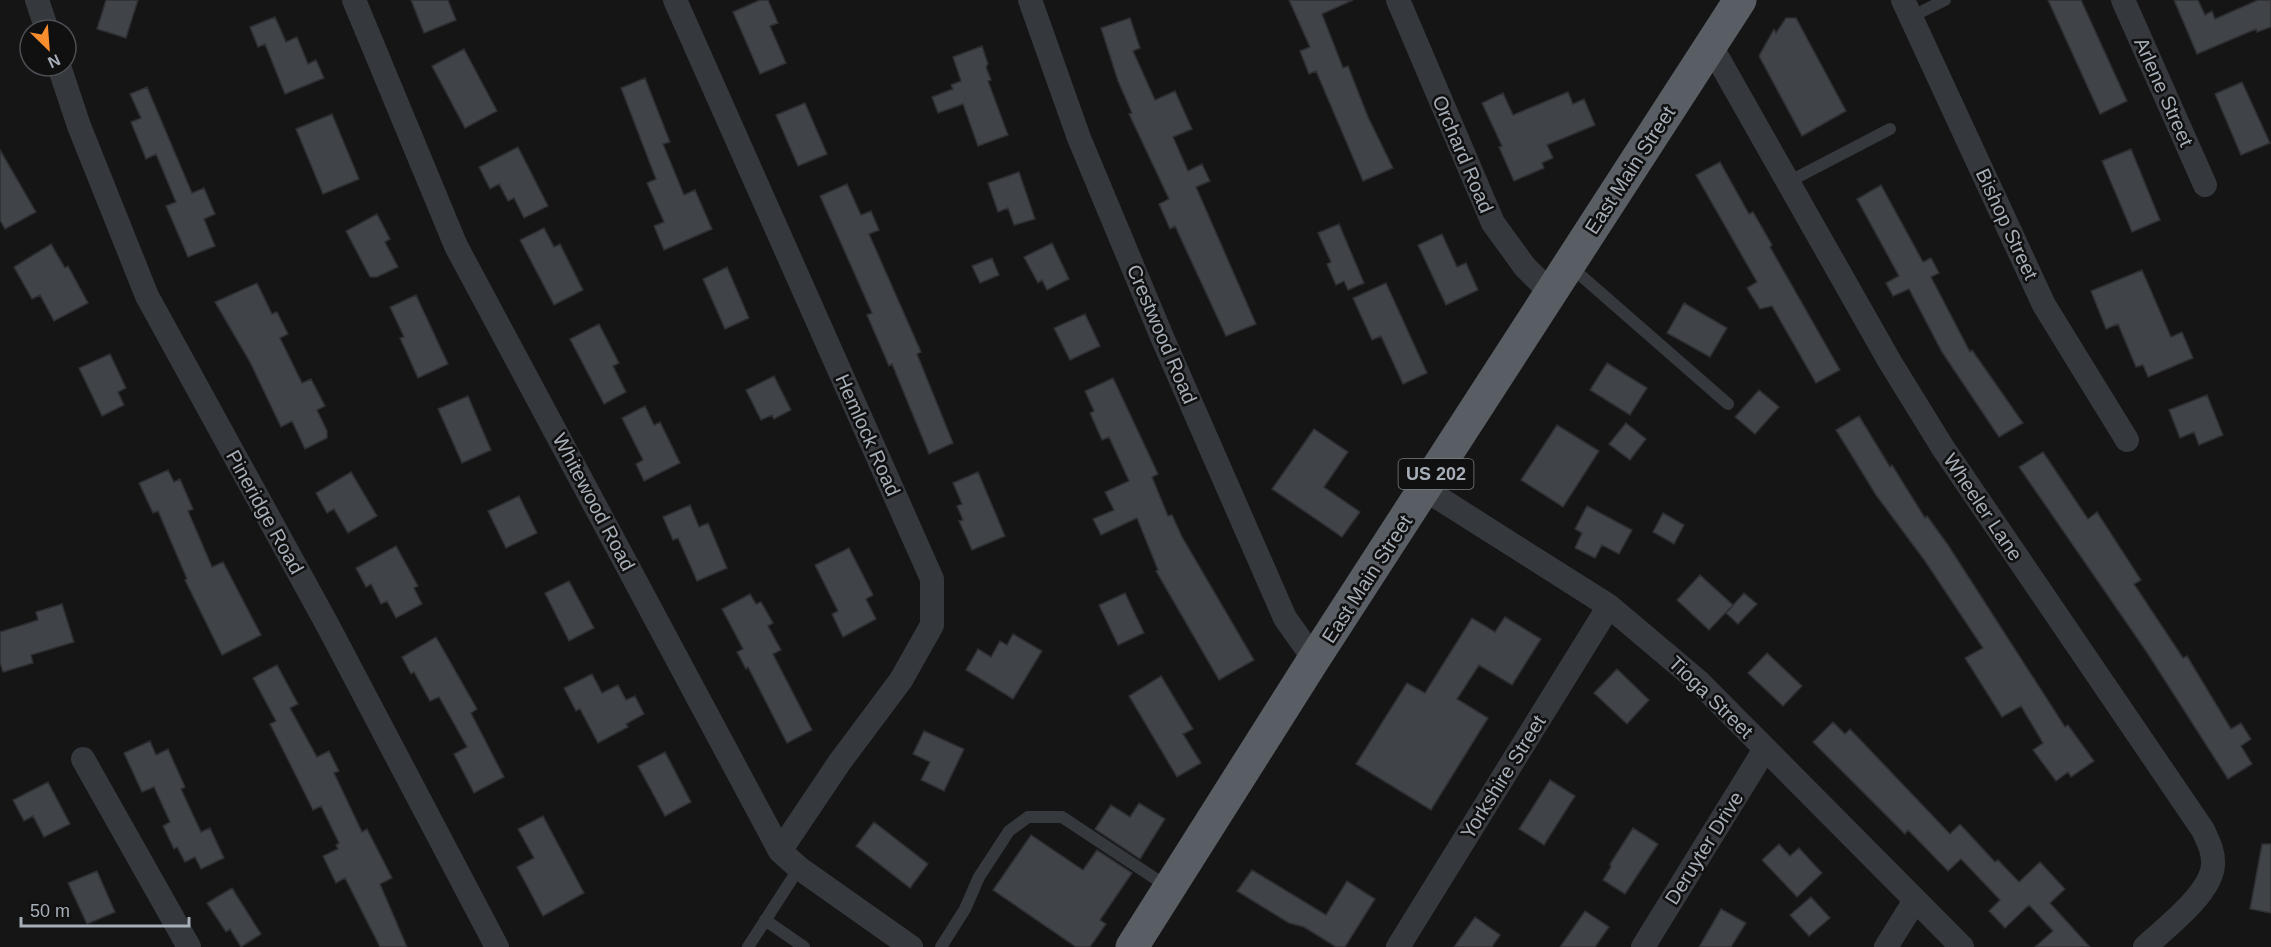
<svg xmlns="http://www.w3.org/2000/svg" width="2271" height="947" font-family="Arial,sans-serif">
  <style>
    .building { fill: #404347; stroke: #2e2f33; stroke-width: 1.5 }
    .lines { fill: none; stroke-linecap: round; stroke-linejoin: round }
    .service { stroke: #35383c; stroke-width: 12 }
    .minor { stroke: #35383c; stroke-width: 24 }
    .trunk { stroke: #595e64; stroke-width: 33 }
    .labels { text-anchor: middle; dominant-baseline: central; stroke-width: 5; stroke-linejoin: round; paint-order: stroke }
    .shield { fill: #101011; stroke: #797f85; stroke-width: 1.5 }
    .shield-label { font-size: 18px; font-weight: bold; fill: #a6aeb7 }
    .street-label { font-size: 20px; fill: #a6aeb7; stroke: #101011 }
  </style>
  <rect width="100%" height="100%" fill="#151516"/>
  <path class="building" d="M106 0H138L126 38 97 29Z
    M411 0H448L456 20 424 33Z
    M760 0H768L778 23 770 26 786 63 760 74 733 12Z
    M1289 0H1353L1322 14 1343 68 1348 66 1368 117 1393 168 1363 181 1316 71 1309 74 1300 51 1310 47Z
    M2048 0H2081L2127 101 2100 114Z
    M2174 0H2198L2205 15 2212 11 2215 19 2258 0H2271V27L2257 32 2256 29 2197 54Z
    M275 17 286 42 297 37 308 64 316 60 324 78 285 94 265 44 258 47 250 27Z
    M1130 18 1140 48 1133 51 1155 100 1175 91 1192 129 1173 137 1188 171 1202 164 1210 181 1196 187 1256 324 1226 336 1175 226 1170 229 1159 204 1169 199 1129 114 1132 113 1118 81 1101 28Z
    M1786 18H1796L1846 111 1802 136 1759 56 1774 29 1776 33Z
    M982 46 988 64 986 67 991 80 988 81 1008 135 978 146 963 104 938 113 932 97 953 89 951 85 961 81 953 57Z
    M464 49 497 111 465 128 432 66Z
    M645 78 670 142 663 144 684 195 695 190 712 229 664 250 654 226 664 222 647 183 656 179 621 88Z
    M2242 82 2270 143 2241 155 2215 94Z
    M147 87 192 193 204 188 215 214 204 219 215 246 188 257 166 206 176 202 156 154 146 159 131 122 141 118 130 94Z
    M1568 92 1573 104 1584 99 1595 125 1547 145 1553 158 1542 163 1544 168 1514 181 1499 147 1502 146 1482 103 1503 93 1513 115Z
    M805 103 827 154 798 166 776 115Z
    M332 114 359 179 323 194 296 129Z
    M518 147 548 206 524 218 514 198 508 201 499 184 490 189 479 167Z
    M2131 149 2160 220 2132 232 2102 161Z
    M0 150 36 212 5 229 0 220Z
    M1720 162 1749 214 1753 212 1772 245 1770 247 1840 370 1816 383 1772 306 1760 309 1747 288 1757 282 1696 175Z
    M1019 172 1035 219 1014 225 1008 208 998 212 988 183Z
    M847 184 861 215 871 211 879 230 869 234 921 352 917 354 953 443 929 454 892 364 889 366 867 315 872 313 820 196Z
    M1881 185 1923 262 1931 258 1939 273 1931 277 1970 352 1972 350 2023 423 1999 437 1942 352 1909 289 1893 296 1886 283 1899 276 1857 199Z
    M377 214 390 239 385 242 398 267 377 277H370L346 231Z
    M1339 224 1364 283 1348 290 1344 281 1336 285 1327 264 1331 262 1318 233Z
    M544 228 554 247 560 244 583 290 554 305 520 240Z
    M1442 234 1457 267 1466 263 1478 290 1446 305 1418 245Z
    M1052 243 1069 279 1047 290 1042 280 1038 283 1024 257Z
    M51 244 65 268 68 266 88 303 54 321 40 295 32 299 14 267Z
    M992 258 999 275 980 283 972 266Z
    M727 267 749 318 725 329 703 279Z
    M2142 270 2171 337 2182 332 2193 358 2148 377 2143 365 2136 367 2118 324 2106 329 2091 291Z
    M257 283 272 314 277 312 288 334 280 338 302 383 311 379 325 406 317 410 327 431V438L305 449 292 421 281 427 250 362 215 302Z
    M1386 283 1427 373 1403 384 1381 336 1372 340 1353 298Z
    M416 295 448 364 418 378 400 338 404 337 390 307Z
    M1684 303 1727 328 1710 357 1667 333Z
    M1085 314 1100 346 1070 360 1054 328Z
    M599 324 619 363 613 366 626 392 604 404 570 339Z
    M110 354 126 388 118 392 124 405 102 416 79 368Z
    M1607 363 1647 388 1630 415 1590 390Z
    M774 376 791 410 774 419 772 415 761 420 746 390Z
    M1113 378 1158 474 1152 477 1168 516 1172 515 1182 537 1254 660 1219 680 1156 571 1158 570 1137 518 1101 535 1093 519 1114 510 1105 492 1129 481 1109 437 1102 440 1090 413 1094 411 1085 391Z
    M1759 390 1779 407 1755 434 1735 417Z
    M2207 395 2223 435 2199 445 2194 432 2180 438 2169 410Z
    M468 396 491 450 462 463 438 409Z
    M645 406 654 425 660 422 680 463 644 481 636 464 643 460 622 418Z
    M1859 416 1890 467 1892 465 1925 518 1927 516 1948 545 2065 727 2068 725 2094 761 2071 777 2068 772 2056 781 2033 750 2043 743 2021 706 2002 717 1965 658 1983 648 1925 561 1876 495 1836 430Z
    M1626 423 1646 439 1630 460 1609 444Z
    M1557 425 1599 451 1563 507 1521 480Z
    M1314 429 1348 452 1324 487 1360 512 1342 537 1272 489Z
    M2043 452 2088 519 2097 512 2141 580 2134 584 2183 658 2187 656 2231 729 2241 723 2251 739 2241 746 2252 764 2228 779 2146 651 2019 467Z
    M168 470 174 482 180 479 193 509 188 511 212 567 223 562 261 635 222 655 185 580 187 579 158 511 153 513 139 483Z
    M351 472 377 516 348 533 334 509 327 513 316 493Z
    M978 472 1005 536 972 550 959 521 963 520 957 506 962 504 953 483Z
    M519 496 537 533 506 548 488 511Z
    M690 505 699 527 708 523 727 568 697 581 678 538 673 540 663 517Z
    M1587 506 1632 530 1619 554 1602 545 1595 558 1575 548 1582 533 1575 529Z
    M1663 513 1684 525 1674 544 1653 532Z
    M396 546 418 586 414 588 422 604 396 618 387 601 381 604 371 584 366 587 356 568Z
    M849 548 873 595 866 599 876 619 843 637 832 614 838 611 815 565Z
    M1700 575 1733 605 1709 630 1677 600Z
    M569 581 594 628 569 641 545 593Z
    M1125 593 1144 633 1118 645 1099 605Z
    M1744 593 1757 604 1738 624 1726 613Z
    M750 594 756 604 761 602 773 623 768 626 781 650 773 654 812 730 787 743 748 667 746 669 737 652 743 649 722 609Z
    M62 604 74 642 31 655 33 663 3 672 0 663V632L38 620 36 612Z
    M1505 617 1541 639 1512 685 1479 665 1457 699 1488 718 1431 810 1356 764 1407 683 1425 693 1472 618 1495 632Z
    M1013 634 1042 651 1013 699 966 670 978 649 991 657 1000 641 1007 645Z
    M436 637 477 709 471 713 504 777 474 793 454 754 467 747 439 697 430 701 414 672 411 674 402 657Z
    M1767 653 1802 686 1783 706 1748 673Z
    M277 665 298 704 290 708 317 757 329 751 339 771 334 773 362 832 367 829 392 878 380 884 407 947H380L345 878 336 883 323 856 338 849 336 845 339 843 321 806 313 810 270 724 276 721 253 678Z
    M1617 669 1649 700 1627 724 1594 693Z
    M592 674 602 693 618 685 626 700 635 696 644 714 626 724 628 727 598 743 580 709 576 711 564 688Z
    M1161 676 1193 729 1183 734 1201 763 1177 777 1129 696Z
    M1833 722 1845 734 1850 729 1950 834 1960 824 1995 862 1998 860 2019 882 2040 862 2065 889 2050 903 2090 947H2035L2053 931 2029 905 2005 928 1989 911 2000 900 1961 859 1948 871 1908 830 1905 834 1813 742Z
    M924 731 964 749 944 791 921 780 930 762 913 754Z
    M150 741 156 755 168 749 185 787 181 789 201 832 210 828 224 858 201 869 195 857 185 862 177 847 174 849 163 826 170 822 154 787 142 792 124 753Z
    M665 752 691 802 665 816 638 766Z
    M1550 780 1575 796 1544 845 1519 829Z
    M48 782 70 824 44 837 33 816 24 821 13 800Z
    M1139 803 1165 819 1140 859 1095 829 1111 805 1130 817Z
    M543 816 584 893 543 916 517 867 534 858 518 829Z
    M874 822 928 864 910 888 856 846Z
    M1633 828 1658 844 1625 894 1603 880 1611 867 1610 864Z
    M1031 835 1083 870 1097 850 1132 873 1100 920 1106 924 1090 947H1076L993 890Z
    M1779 844 1790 856 1799 848 1822 873 1797 897 1762 860Z
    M2262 844H2271V913L2250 909Z
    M1252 870 1326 915 1347 881 1375 899 1345 947H1336L1304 927 1289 923 1237 891Z
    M97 871 115 912 87 924 68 883Z
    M232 888 261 934 241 947 230 929 226 932 207 903Z
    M1811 897 1830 918 1809 936 1790 915Z
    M1721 909 1746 923 1731 947H1699Z
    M1585 911 1609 927 1595 947H1560Z
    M1475 917 1500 935 1492 947H1454Z"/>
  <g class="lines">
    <path class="service" d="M1911 17 1945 0
      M1790 181 1890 129
      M1570 266 1728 404
      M765 920 804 947
      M748 947 799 868
      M941 947 965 909 979 877 1009 831 1028 817H1062L1168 887"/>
    <path class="minor" d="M37 0 47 30
      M354 0 456 246 780 851 799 868 911 947
      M675 0 932 579V625L901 680 839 763 780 851
      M1030 0 1079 138 1162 337 1285 618 1314 659
      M1398 0 1493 223 1525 267 1551 293
      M1903 0 2044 305 2127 440
      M2123 0 2205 185
      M1711 46 1890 362 1943 448 2203 830C2208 841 2214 852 2213 865 2211 894 2165 928 2145 947
      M59 66 79 126 147 296 327 624 497 947
      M1426 490 1609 606 1699 682 1962 947
      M83 759 189 947
      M1398 947 1609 606
      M1643 947 1765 749
      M1886 947 1914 902"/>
    <path class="trunk" d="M1132 947 1314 659 1740 0"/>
  </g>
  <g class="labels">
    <rect class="shield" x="1398.5" y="459" width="75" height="30" rx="4.5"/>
    <g class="shield-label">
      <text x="1436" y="474">US 202</text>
    </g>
    <g class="street-label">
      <text transform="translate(2164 92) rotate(66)">Arlene Street</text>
      <text transform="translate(1463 154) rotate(67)">Orchard Road</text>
      <text transform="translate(1630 170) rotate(-57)">East Main Street</text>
      <text transform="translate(2007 224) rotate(65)">Bishop Street</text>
      <text transform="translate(1162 334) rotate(67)">Crestwood Road</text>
      <text transform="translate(868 435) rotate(66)">Hemlock Road</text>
      <text transform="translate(594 502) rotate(62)">Whitewood Road</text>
      <text transform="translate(1983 507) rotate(56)">Wheeler Lane</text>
      <text transform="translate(265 512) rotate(61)">Pineridge Road</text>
      <text transform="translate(1367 579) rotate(-57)">East Main Street</text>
      <text transform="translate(1711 697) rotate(44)">Tioga Street</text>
      <text transform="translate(1503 777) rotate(-58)">Yorkshire Street</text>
      <text transform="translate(1704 848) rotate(-58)">Deruyter Drive</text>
    </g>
  </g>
  <g transform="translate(48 48) rotate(155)"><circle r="28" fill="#101011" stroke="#4c4f53" stroke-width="1.5"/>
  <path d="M0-4.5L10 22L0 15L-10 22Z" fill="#f78d2c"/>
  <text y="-9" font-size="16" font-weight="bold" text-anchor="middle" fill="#a6aeb7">N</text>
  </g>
  <path d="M21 917v9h168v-9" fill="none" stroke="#a6aeb7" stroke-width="3"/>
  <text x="30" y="917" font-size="18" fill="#a6aeb7" stroke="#101011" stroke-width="4.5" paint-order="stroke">50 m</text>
</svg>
